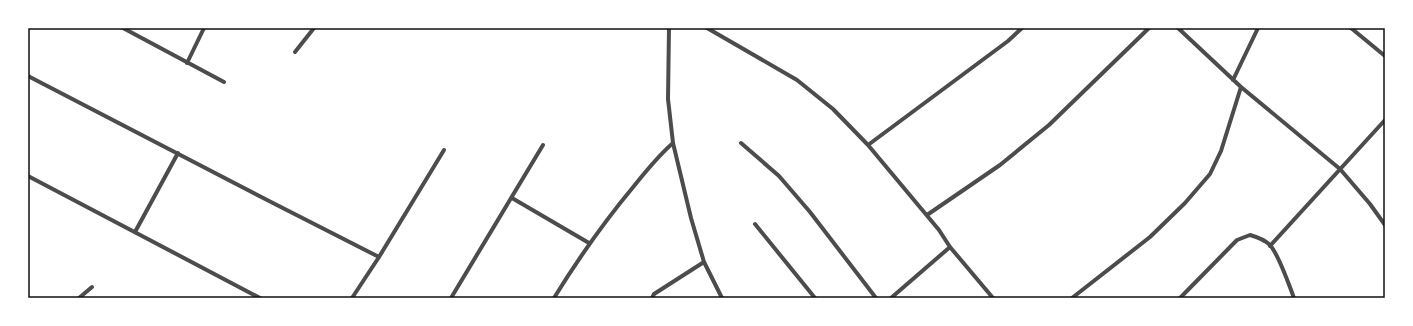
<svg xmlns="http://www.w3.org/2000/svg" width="1413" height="326" font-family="Quicksand,sans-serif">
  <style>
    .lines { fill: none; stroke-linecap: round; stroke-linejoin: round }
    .minor { stroke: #4c4c4c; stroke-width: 4 }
    .neatline { fill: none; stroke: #111; stroke-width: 1.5 }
  </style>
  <rect width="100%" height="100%" fill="#fff"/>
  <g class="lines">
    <path class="minor" d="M123 28 224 82
      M669 28 668 99 673 143 691 218 704 262 722 298
      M707 28 797 80 833 109 868 145 939 230 950 247 993 298
      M1178 28 1241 87 1340 169 1370 204 1385 225
      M1351 28 1385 56
      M295 52 314 28
      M187 63 204 28
      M28 76 271 202 379 257
      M1233 80 1258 28
      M741 143 779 176 810 212 876 298
      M868 145 1008 41 1022 28
      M28 176 260 298
      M512 198 589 243
      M927 215 1000 165 1049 125 1149 28
      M755 224 815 298
      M135 232 178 153
      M1270 246 1385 120
      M79 298 92 287
      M352 298 379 257 444 150
      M451 298 543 145
      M554 298C578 259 604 222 634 186 646 171 658 156 673 143
      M652 298 654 294 704 262
      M891 298 950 247
      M1072 298 1150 237 1185 203 1210 174 1221 151 1241 87
      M1180 298 1237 240 1250 235C1257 237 1265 240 1270 245 1279 255 1289 285 1294 298"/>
  </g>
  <rect width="1413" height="326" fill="none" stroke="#ffffff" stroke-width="58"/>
  <rect x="29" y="29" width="1355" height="268" class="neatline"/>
</svg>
